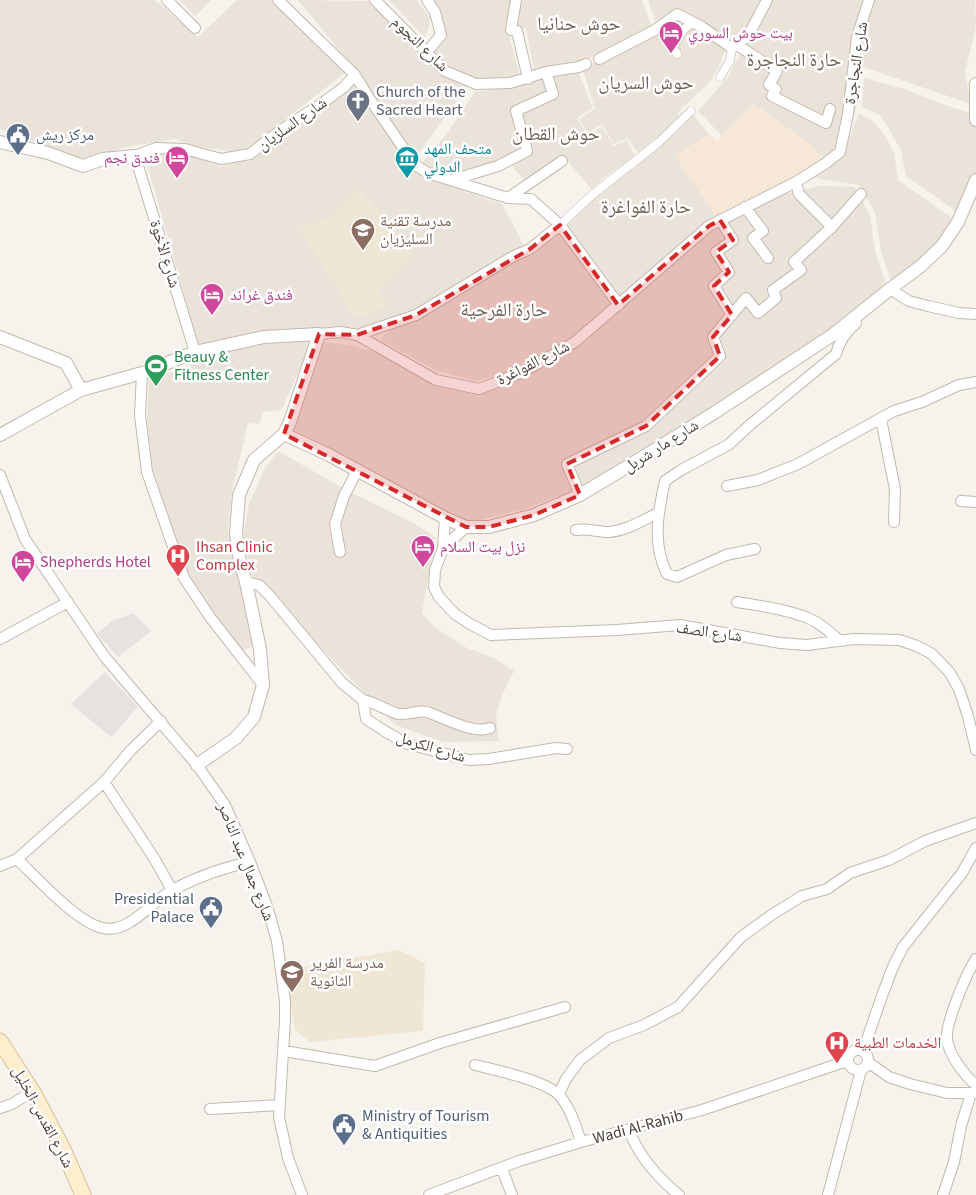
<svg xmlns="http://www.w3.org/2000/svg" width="976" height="1195" font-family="'Source Sans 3','Noto Naskh Arabic',sans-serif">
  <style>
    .residential { fill: #eae3da }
    .commercial { fill: #f7e7d7 }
    .education { fill: #efe6d6 }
    .parking { fill: #e5e2e0 }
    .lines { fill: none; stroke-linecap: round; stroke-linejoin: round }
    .pedestrian-casing { stroke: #c2b9ae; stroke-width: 9 }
    .minor-casing { stroke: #c2b9ae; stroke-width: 12 }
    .tertiary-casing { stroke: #c2b9ae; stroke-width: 14 }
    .secondary-casing { stroke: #d7c19b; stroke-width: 17 }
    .pedestrian { stroke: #fff; stroke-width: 8 }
    .minor { stroke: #fff; stroke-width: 10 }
    .tertiary { stroke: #fff; stroke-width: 12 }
    .secondary { stroke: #ffeecd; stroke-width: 15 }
    .marked { fill: #d62828; fill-opacity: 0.2; stroke: #d62828; stroke-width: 4; stroke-dasharray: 10 6; stroke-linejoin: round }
    .labels { text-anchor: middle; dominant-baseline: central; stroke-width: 5; stroke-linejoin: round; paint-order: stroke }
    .hotel-label { font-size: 16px; fill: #b23c85; stroke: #fff; text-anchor: start }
    .street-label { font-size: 16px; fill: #4b4239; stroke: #fff }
    .worship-label { font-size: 16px; fill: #5b616d; stroke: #fff; text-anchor: start }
    .service-label { font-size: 16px; fill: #4e5e75; stroke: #fff; text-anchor: start }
    .culture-label { font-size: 16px; fill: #0d838f; stroke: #fff; text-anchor: start }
    .education-label { font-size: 16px; fill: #785e54; stroke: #fff; text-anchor: start }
    .leisure-label { font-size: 16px; fill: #27864d; stroke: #fff; text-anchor: start }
    .health-label { font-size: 16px; fill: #be3a42; stroke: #fff; text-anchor: start }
    .quarter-label { font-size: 19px; fill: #6e5f4f; stroke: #fff }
  </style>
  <rect width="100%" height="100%" fill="#f6f2ec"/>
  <path class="residential" d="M0 0H155L198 37 237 0H270L346 72 247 149 229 151 195 146 175 139 131 146 82 160 0 129Z
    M179 0H211L195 16Z
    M298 0 369 1 440 75 468 85 416 157 359 74Z
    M389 0H417L430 18 429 27 425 38Z
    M432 0H513L508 32 520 77 487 83 447 68 431 52 445 36Z
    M520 0H642L652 28 605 53 580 61 559 64 534 71 526 28H518Z
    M648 0H765L753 23 733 42 704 24 676 10 656 22Z
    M769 0H867L860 35 857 106 836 151 823 160 810 144 754 104 722 136 698 111 728 77Z
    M875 0H975L976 22 974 35 965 71 969 94 974 105 863 67V39L869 12Z
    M678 18 698 28 722 47 725 51 719 66 709 83 677 113 680 118 638 153 627 138 614 144 602 124 588 133 579 119 595 109 582 67 614 56Z
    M578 71 593 108 577 118 587 135 602 127 614 146 627 140 635 157 607 175 591 189 563 155 524 181 511 164 532 152 521 113 557 97 554 76Z
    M543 78 548 92 512 108 521 148 497 161 464 170 429 168 422 163 445 136 475 92 505 88Z
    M864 78 904 89 945 105 976 115V199L966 218 906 176 901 150 889 129 880 115 862 107Z
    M354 83 404 158 423 177 502 204 525 248 416 312 359 332 199 347 146 160 159 153 176 151 220 166 252 160Z
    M859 113 875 123 884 134 894 153 898 180 962 225 892 284 881 251 875 212 859 185 820 179 812 176 843 154Z
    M693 115 709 134 675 156 718 219 619 302 565 224 592 198 675 134Z
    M820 186 855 187 858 194 792 261 798 270 771 289 775 298 759 311 746 296 732 313 715 287 731 272 718 252 735 240 723 221 781 195Z
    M861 198 870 216 875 251 887 288 832 332 633 459 579 488 571 466 648 428 724 358 718 338 746 303 758 318 781 301 776 291 804 271 798 262Z
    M720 223 731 239 714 252 727 271 712 286 729 315 710 337 717 356 644 423 565 462 576 489 528 508 481 520H453L282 433 322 342 355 346 378 353 432 382 480 391 580 343 622 308 688 245Z
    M560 230 615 305 571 339 521 368 476 381 437 371 380 340 391 328Z
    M312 340 282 410 264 412 259 424 248 423 232 491 228 532 261 643 241 651 189 577 153 470 147 420 149 379 228 353V346Z
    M278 451 350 492 415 524 435 537 422 613 434 627 465 647 496 659 514 671 502 695 496 717 499 741 444 742 395 725 253 576 243 538 249 504 265 468Z"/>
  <path class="commercial" d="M754 104 810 144 823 160 764 196 718 219 675 156 709 134 717 141Z"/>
  <path class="education" d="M357 189 413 247 411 256 379 288 388 307 356 319 299 228 331 218Z
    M399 950 425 963 423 1031 310 1042 295 1030 285 970Z"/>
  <path class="parking" d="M133 613 151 631 118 657 97 634 112 621Z
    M105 672 138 707 111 737 71 704Z"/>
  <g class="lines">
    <defs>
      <path id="pedestrian" d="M677 54 673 48C678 36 682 30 693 22
        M720 77 730 61 732 48
        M560 225 592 195 658 143 691 111"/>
      <path id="minor" d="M167 0 195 28
        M278 0 355 75 369 98 415 165 428 173 508 198 531 199 560 225 619 305
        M375 0 445 71 476 84 510 83 546 72 579 67 586 64
        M516 0 511 30 517 31 528 79
        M737 45 777 71 769 85 776 89 772 96 826 123 830 109
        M426 53 441 35 435 12 427 0
        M599 59 655 30 677 14 702 27 732 48 748 36 767 0
        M452 180 498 166 527 151 516 111 553 94 546 72
        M796 182 799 194 832 227
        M508 198 562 161
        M745 207 763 231 753 238 768 258
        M720 220 733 240 716 252 729 272 714 286 732 315
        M890 289 909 301 928 306 959 313 976 314
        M319 334 341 332 357 335 436 380 479 389 521 373 575 342 709 226 796 182 826 163 840 152 848 114 857 37 869 0
        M357 335 416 315 512 257 530 249 560 225
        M195 352 135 156 156 148 185 149 221 159 250 154 281 130 321 104 344 87 355 75
        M142 373 140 415 147 472 184 578 210 617 263 685
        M881 419 895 489 894 522
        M0 475 25 539 104 656 197 765 225 805 250 862 267 906 277 941 285 1001V1020L279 1117 288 1158 302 1195
        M727 486 758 480 798 464 894 411 922 402 959 385 976 382
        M580 495 567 464 646 426 720 356 713 337 746 298 758 313 776 298 773 290 801 270 794 262 832 227 861 194
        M961 501 976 502
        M466 527 443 548 435 570 434 587 439 597 455 614 470 624 491 635 617 630 680 625 780 643 807 645 854 639 899 640 917 646 932 654 950 673 959 689 968 716 976 750
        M576 530C587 528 598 532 609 532 626 531 643 520 658 513
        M443 548 445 518
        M755 549 726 555 677 577 667 574C652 544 658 512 665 481L681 470 728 445 751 424 836 354C839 341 846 332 856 323
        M340 552 335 524 344 496 357 471
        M246 582 259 585 270 596 342 683 363 700 366 719 388 733 408 744 469 760 489 759 556 748 567 749
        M737 602C761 606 785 609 808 618 820 623 830 632 840 641
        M0 639 68 602
        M363 700C375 702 391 713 399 714 408 715 418 710 427 712 442 717 475 735 490 728
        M104 782 154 858 172 890
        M17 859C36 877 74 919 99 927 128 937 151 901 174 889 198 877 224 867 250 862
        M0 866 17 859 104 782 131 750 161 721
        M976 959C967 972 945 1024 947 1039 949 1055 964 1075 976 1085
        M848 1060a10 10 0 1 1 20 0a10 10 0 1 1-20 0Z
        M284 1051 375 1066 440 1043 565 1007
        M863 1051 883 993 893 967 903 947 962 873 976 848
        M868 1062 889 1077 910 1084 947 1093H976
        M475 1065C495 1070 547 1081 560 1096 571 1110 576 1126 581 1142
        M559 1094 566 1079 580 1060 609 1038 644 1025 678 1007 741 937 773 914 802 896 827 889 850 873 889 860 925 841 976 823
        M0 1108 12 1104 33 1091
        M210 1109 280 1105
        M629 1130C639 1157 657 1177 679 1195
        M502 1169 512 1195
        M429 1195 519 1161 581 1142 702 1110 847 1061
        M828 1195 861 1070
        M943 1195 954 1162 961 1126 969 1100V1093"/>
      <path id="tertiary" d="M976 84V120
        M0 142 48 153 83 166 103 159 135 156
        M0 337 66 363 81 390
        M284 434 329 455 445 518 466 527H489L534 515 580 495 635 462 714 413 834 334 890 289 921 266 942 246 958 222 976 180
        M0 435 81 390 142 373 195 352 264 337 319 334 290 422 284 434 254 460 239 495 236 534 240 562 246 582 260 649 263 685 254 717 236 738 197 765"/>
      <path id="secondary" d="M0 1041 34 1094 63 1149 83 1195"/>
    </defs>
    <use href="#pedestrian" class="pedestrian-casing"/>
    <use href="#minor" class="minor-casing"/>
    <use href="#tertiary" class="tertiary-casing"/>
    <use href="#secondary" class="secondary-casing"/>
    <use href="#pedestrian" class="pedestrian"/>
    <use href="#minor" class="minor"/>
    <use href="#tertiary" class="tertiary"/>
    <use href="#secondary" class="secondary"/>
  </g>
  <path class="marked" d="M720 220 733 240 716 252 729 272 714 286 732 315 713 337 720 356 646 426 567 464 580 495 534 515 489 527H466L284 434 319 334 357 335 416 315 530 249 560 225 618 305 709 226Z"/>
  <defs>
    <symbol id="hotel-pin" viewBox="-11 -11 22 30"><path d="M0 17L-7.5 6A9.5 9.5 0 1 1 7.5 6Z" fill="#d1479c" stroke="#fff"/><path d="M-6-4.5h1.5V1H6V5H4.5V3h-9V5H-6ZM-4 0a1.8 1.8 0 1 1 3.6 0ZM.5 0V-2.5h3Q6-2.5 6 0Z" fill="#fff"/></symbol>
    <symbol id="church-pin" viewBox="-11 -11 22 30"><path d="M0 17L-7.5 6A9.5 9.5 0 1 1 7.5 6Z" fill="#6b7280" stroke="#fff"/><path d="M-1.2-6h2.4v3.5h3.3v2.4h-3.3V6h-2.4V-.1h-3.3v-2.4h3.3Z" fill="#fff"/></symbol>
    <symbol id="civic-pin" viewBox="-11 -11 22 30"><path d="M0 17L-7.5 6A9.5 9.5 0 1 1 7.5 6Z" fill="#5c6f8a" stroke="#fff"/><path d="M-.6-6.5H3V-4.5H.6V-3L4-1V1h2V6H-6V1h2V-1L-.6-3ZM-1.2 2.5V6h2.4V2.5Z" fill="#fff"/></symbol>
    <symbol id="museum-pin" viewBox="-11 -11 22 30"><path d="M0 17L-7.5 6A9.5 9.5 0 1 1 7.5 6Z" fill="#0f9aa8" stroke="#fff"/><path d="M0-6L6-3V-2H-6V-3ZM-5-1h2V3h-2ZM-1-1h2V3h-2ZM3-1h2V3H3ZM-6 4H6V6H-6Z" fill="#fff"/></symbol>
    <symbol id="school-pin" viewBox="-11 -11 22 30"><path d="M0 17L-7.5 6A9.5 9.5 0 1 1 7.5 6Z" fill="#8d6e63" stroke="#fff"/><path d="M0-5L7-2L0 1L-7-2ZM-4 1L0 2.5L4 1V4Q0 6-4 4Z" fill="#fff"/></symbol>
    <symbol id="stadium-pin" viewBox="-11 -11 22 30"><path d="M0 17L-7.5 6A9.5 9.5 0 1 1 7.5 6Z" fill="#2e9e5b" stroke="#fff"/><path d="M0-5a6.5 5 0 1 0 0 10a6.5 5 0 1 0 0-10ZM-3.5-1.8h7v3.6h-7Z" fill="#fff"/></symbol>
    <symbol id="hospital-pin" viewBox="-11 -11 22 30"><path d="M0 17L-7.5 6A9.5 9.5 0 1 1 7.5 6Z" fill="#e0444e" stroke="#fff"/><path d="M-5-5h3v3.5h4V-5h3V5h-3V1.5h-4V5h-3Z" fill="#fff"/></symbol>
  </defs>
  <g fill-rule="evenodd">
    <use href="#hotel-pin" x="657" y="19" width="28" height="38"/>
    <use href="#church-pin" x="344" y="87" width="28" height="38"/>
    <use href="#civic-pin" x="4" y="121" width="28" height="38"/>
    <use href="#hotel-pin" x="163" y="144" width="28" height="38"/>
    <use href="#museum-pin" x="393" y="144" width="28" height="38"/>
    <use href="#school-pin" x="349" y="216" width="28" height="38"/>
    <use href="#hotel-pin" x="198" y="281" width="28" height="38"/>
    <use href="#stadium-pin" x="142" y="352" width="28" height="38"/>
    <use href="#hotel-pin" x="409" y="533" width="28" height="38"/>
    <use href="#hospital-pin" x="164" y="542" width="28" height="38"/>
    <use href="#hotel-pin" x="9" y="548" width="28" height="38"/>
    <use href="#civic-pin" x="197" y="894" width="28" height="38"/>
    <use href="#school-pin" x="278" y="958" width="28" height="38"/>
    <use href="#hospital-pin" x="823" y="1029" width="28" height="38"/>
    <use href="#civic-pin" x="330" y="1111" width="28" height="38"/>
  </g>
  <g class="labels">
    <g class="hotel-label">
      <text x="688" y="33">بيت حوش السوري</text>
      <text x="160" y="158" text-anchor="end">فندق نجم</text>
      <text x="230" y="295">فندق غراند</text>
      <text x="440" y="547">نزل بيت السلام</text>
      <text x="40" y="562">Shepherds Hotel</text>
    </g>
    <g class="street-label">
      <text transform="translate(420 44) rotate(44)">شارع النجوم</text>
      <text transform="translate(856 63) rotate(-81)">شارع النجاجرة</text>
      <text transform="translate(292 124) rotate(-35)">شارع السلزيان</text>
      <text transform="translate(165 254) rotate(73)">شارع الأخوة</text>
      <text transform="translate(533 363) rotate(-27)">شارع الفواغرة</text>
      <text transform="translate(661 446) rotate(-32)">شارع مار شربل</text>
      <text transform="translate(709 632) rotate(8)">شارع الصف</text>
      <text transform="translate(431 747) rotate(17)">شارع الكرمل</text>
      <text transform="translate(246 862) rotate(68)">شارع جمال عبد الناصر</text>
      <text transform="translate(43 1117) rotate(62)">شارع القدس-الخليل</text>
      <text transform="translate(638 1127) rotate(-15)">Wadi Al-Rahib</text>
    </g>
    <g class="worship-label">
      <text x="376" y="92">Church of the<tspan x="376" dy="18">Sacred Heart</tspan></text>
    </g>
    <g class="service-label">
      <text x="36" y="135">مركز ريش</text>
      <text x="194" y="899" text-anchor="end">Presidential<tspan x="194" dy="18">Palace</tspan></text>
      <text x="362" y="1116">Ministry of Tourism<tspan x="362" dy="18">&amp; Antiquities</tspan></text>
    </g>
    <g class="culture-label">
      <text x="424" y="149">متحف المهد<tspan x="424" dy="18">الدولي</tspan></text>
    </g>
    <g class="education-label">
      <text x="380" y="221">مدرسة تقنية<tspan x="380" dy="18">السليزيان</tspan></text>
      <text x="310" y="963">مدرسة الفرير<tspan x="310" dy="18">الثانوية</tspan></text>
    </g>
    <g class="leisure-label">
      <text x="174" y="357">Beauy &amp;<tspan x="174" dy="18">Fitness Center</tspan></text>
    </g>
    <g class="health-label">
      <text x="196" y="547">Ihsan Clinic<tspan x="196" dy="18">Complex</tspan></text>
      <text x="854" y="1043">الخدمات الطبية</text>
    </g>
    <g class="quarter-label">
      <text x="579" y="24">حوش حنانيا</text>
      <text x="794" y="60">حارة النجاجرة</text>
      <text x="646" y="83">حوش السريان</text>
      <text x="556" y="134">حوش القطان</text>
      <text x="646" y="207">حارة الفواغرة</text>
      <text x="504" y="310">حارة الفرحية</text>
    </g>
  </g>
</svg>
